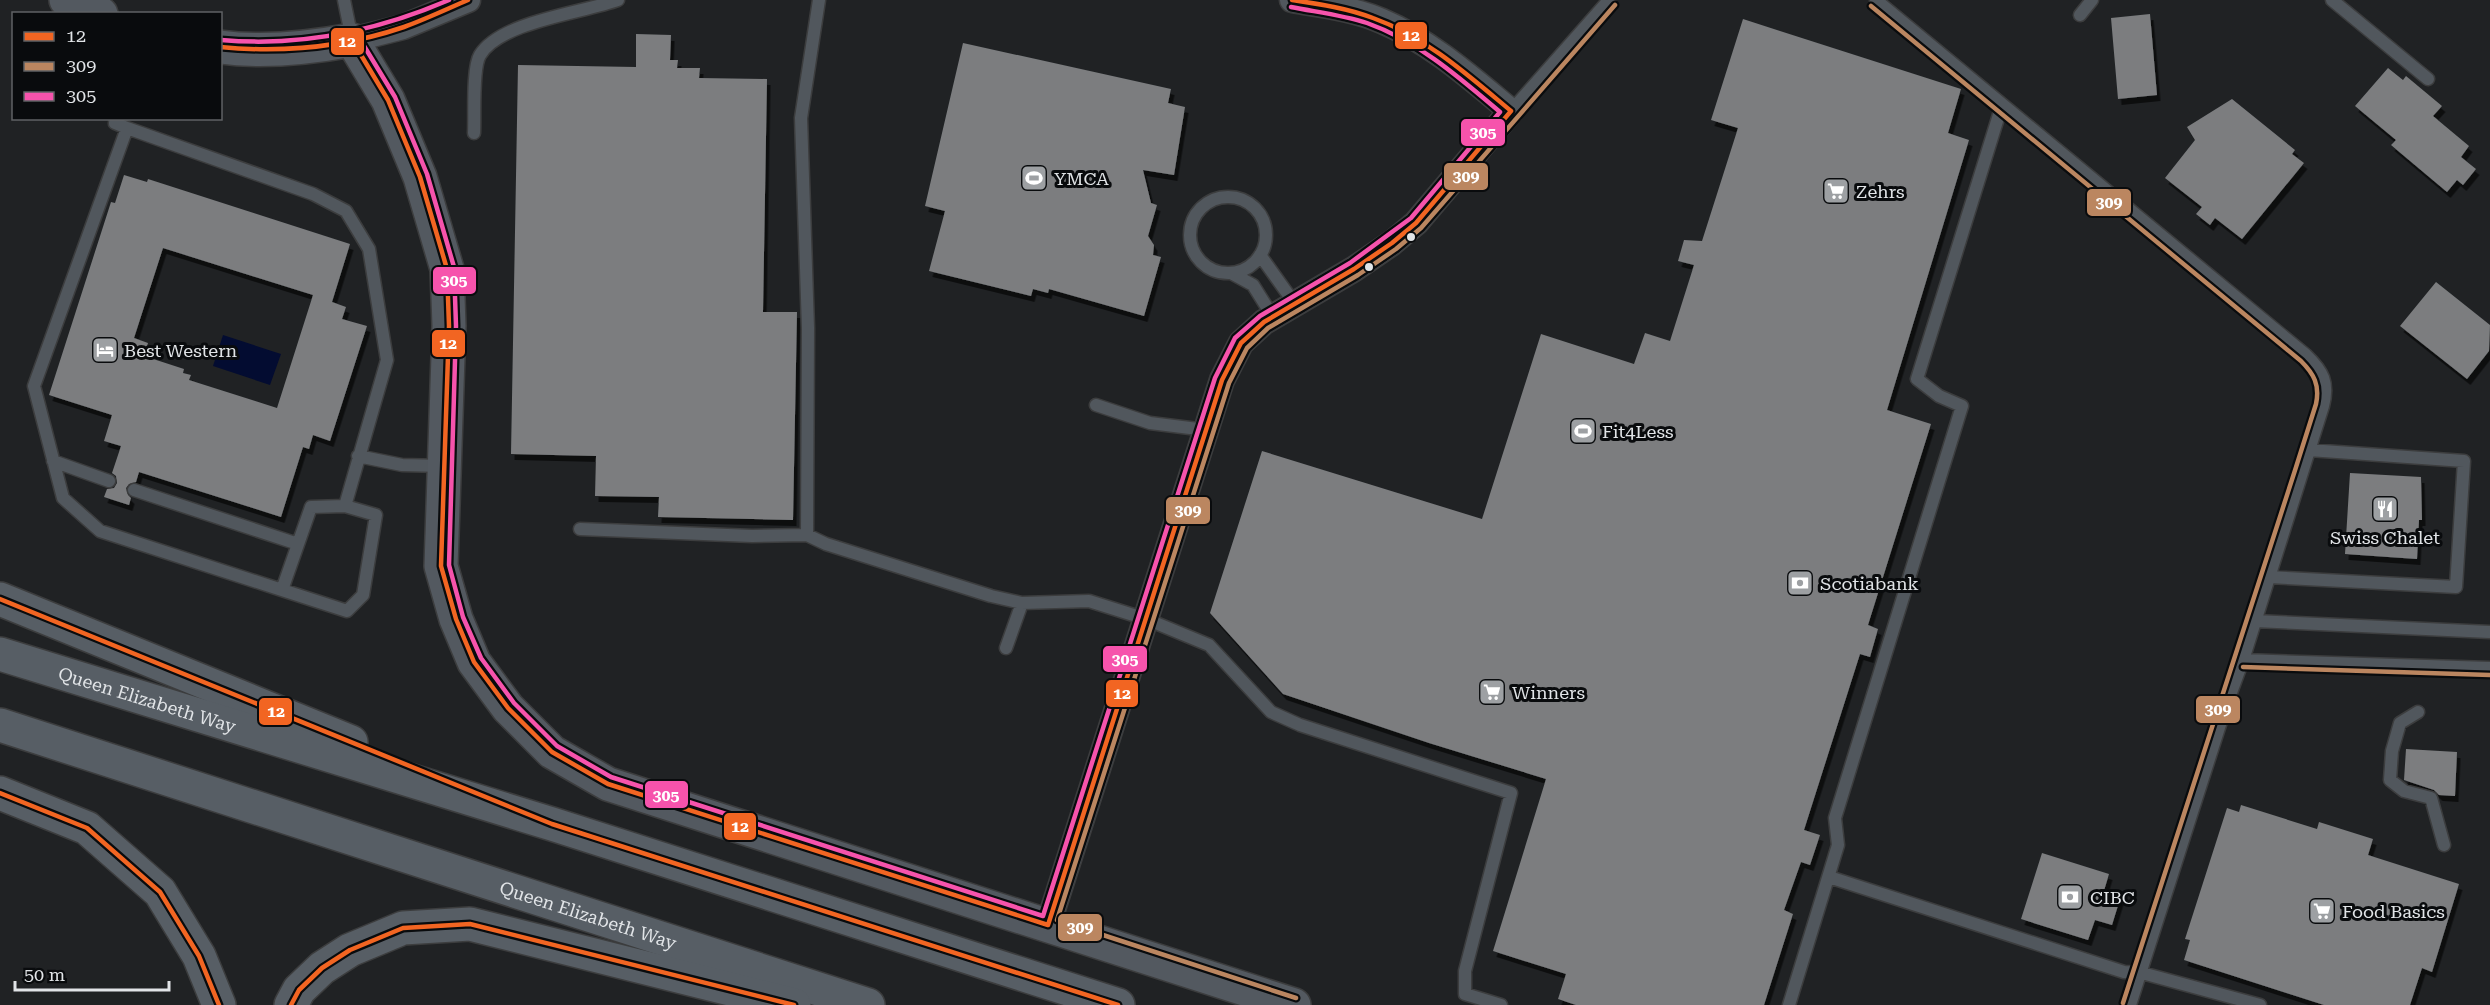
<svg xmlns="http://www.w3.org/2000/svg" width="2490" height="1005" font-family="'Roboto Serif',serif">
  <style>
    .water { fill: #030c31 }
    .building { fill: #7b7d7f; fill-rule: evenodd; filter: url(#shadow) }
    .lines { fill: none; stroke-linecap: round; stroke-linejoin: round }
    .lane-casing { stroke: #3c3d3e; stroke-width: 15 }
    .street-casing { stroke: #3c3d3e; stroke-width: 27 }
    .secondary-casing { stroke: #3c3d3e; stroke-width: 36 }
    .highway-casing { stroke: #3c3d3e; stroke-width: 36 }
    .lane { stroke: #51575d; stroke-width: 12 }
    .street { stroke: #51575d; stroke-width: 24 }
    .secondary { stroke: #535960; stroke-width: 33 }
    .highway { stroke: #575e65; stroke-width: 33 }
    .bus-1-casing { stroke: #090b0d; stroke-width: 9 }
    .bus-2-casing { stroke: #090b0d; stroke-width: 9 }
    .bus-3-casing { stroke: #090b0d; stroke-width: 9 }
    .bus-1 { stroke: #f26522; stroke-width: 4.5 }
    .bus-2 { stroke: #bb8660; stroke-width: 4.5 }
    .bus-3 { stroke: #f653ac; stroke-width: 4.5 }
    .bus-dot { fill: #e1e4e7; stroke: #090b0d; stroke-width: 2 }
    .labels { text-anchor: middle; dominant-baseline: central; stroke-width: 6; stroke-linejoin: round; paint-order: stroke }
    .poi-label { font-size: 18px; fill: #e1e4e7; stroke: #090b0d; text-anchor: start }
    .street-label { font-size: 18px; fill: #e1e4e7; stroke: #090b0d }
    .line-badge { stroke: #090b0d; stroke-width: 2 }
    .badge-label { font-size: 16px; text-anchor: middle; font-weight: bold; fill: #fff }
  </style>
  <defs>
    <filter id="shadow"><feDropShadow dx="3.5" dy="6" stdDeviation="0" flood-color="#0009"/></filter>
  </defs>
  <rect width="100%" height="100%" fill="#202224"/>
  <path class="water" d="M223 335 281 354 270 385 213 366Z"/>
  <path class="building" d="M2150 14 2157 95 2118 99 2111 18Z
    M1743 19 1961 89 1948 133 1969 140 1887 410 1931 424 1868 625 1878 629 1870 657 1860 654 1804 830 1820 835 1810 865 1801 862 1784 910 1793 914 1764 1005H1576L1558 999 1566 974 1493 951 1546 779 1429 743 1283 694 1210 613 1262 451 1482 519 1541 334 1634 364 1645 333 1670 341 1694 265 1678 261 1684 240 1702 241 1738 128 1711 120Z
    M636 34 671 35 670 60H678L677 68H700L699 78 767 79 763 312H797L793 520 658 517 659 497 595 496 596 456 511 454 518 65 636 67Z
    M963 43 1171 89 1168 103 1185 107 1174 175 1143 170 1151 203 1157 205 1148 236 1154 245 1153 255 1161 257 1144 316 1049 289 1048 293 1033 289 1031 296 929 271 945 211 925 206Z
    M2388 68 2403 80 2406 76 2442 106 2433 116 2469 146 2461 157 2476 169 2463 185 2457 180 2447 192 2391 145 2396 140 2355 106Z
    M2232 99 2295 150 2292 154 2304 163 2242 239 2215 218 2210 225 2196 214 2202 207 2165 178 2195 140 2187 127Z
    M124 175 147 182 148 179 350 244 332 302 346 307 342 319 367 326 330 441 313 435 309 449 303 447 281 517 139 472 136 482 129 484 126 488 128 495 131 498 129 505 104 497 107 489 114 488 117 483 116 476 112 473 121 446 104 441 112 415 49 395 111 202 115 203ZM163 248 313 295 277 408 189 380 191 375 183 373 184 369 144 356 148 343 134 338Z
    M2436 282 2490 325 2489 351 2467 379 2400 326Z
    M2350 473 2421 477 2422 520H2419L2417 559 2345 554Z
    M2406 749 2457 752 2455 796 2439 795 2434 790 2404 780Z
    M2241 805 2317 829 2319 822 2373 839 2368 855 2459 884 2432 972 2422 968 2410 1005H2324L2184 960 2190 940 2185 939 2227 808 2239 812Z
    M2042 853 2109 874 2103 894 2120 899 2112 925 2095 920 2088 940 2021 919Z"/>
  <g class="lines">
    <defs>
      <path id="lane" d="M344 0 352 39
        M1876 0 2306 355C2323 371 2329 383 2323 406L2243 660 2225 709 2130 1005
        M2332 0 2428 79
        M2080 15 2092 0
        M1511 111 1609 0
        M116 118 115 123 127 128 313 194 346 211 369 249 387 360 345 506 311 507 282 590 100 531 63 498 34 386 127 128
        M474 133C475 116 472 68 480 55 501 21 583 13 618 0
        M1190 235a38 38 0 1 1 76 0a38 38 0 1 1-76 0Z
        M1260 255 1295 304
        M1231 273 1253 285 1273 317
        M1096 405 1150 423 1206 430
        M358 456 402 465 443 466
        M53 461 109 481
        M134 490 298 544
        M580 529 752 536 807 535 808 328 801 118 819 0
        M807 535 826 544 991 596 1022 603 1089 601 1146 619 1209 645 1271 712 1300 725 1511 793 1465 971V994L1501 1005
        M2269 577 2456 587 2464 461 2309 450
        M282 590 347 611 363 595 376 515 345 506
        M2255 621 2490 632
        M1006 648 1022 603
        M2243 660 2490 668
        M2418 712 2400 723 2392 751 2390 780 2404 791 2431 798 2444 845
        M1829 877 2124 972 2142 973 2260 1005
        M1789 1005 1838 845 1835 818 1962 406 1939 396 1917 379 2002 105"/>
      <path id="street" d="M352 40 403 27 468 0
        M1048 925 1222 380 1241 343 1264 322 1354 269 1392 243 1416 223 1511 111C1471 78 1431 42 1382 21 1355 9 1322 5 1292 0"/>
      <path id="secondary" d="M66 0 101 14
        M220 47C264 53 309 48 352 40L388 100 420 177 447 269 449 326 441 566 456 619 474 662 508 708 552 752 608 784 1294 1005"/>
      <g id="highway">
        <path d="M0 599 351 742"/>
        <path id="s1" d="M0 654 552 824 1118 1005"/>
        <path id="s2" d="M0 725 868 1005"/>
        <path d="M0 793 87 828 160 892 199 956 219 1005"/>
        <path d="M291 1005 299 990 322 968 350 950 403 928 470 924 794 1005"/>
      </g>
    </defs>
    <use href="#lane" class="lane-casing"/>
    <use href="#street" class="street-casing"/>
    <use href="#secondary" class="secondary-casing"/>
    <use href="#highway" class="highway-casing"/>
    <use href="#lane" class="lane"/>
    <use href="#street" class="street"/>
    <use href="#secondary" class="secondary"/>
    <use href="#highway" class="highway"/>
    <defs>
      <path id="bus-1" d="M1292 0C1319 4 1347 8 1373 18 1426 37 1469 76 1511 111
        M352 40 388 100 420 177 447 269 449 326 441 566 456 619 474 662 508 708 552 752 608 784 1048 925
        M220 47C282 53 345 47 404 27 426 19 447 9 468 0
        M0 599 552 824 1118 1005
        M0 793 87 828 160 892 199 956 219 1005
        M1048 925 1222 380 1241 343 1264 322 1354 269 1392 243 1416 223 1511 111
        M291 1005 299 990 322 968 350 950 403 928 470 924 794 1005"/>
      <path id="bus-2" d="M1871 6 2301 361C2314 374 2320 385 2316 404 2253 604 2187 803 2123 1003
        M2243 667 2490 675
        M1296 998 1057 920 1229 383 1247 348 1268 328 1358 275 1396 249 1421 228 1615 5"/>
      <path id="bus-3" d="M358 36 395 97 427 174 454 267 456 326 449 565 463 617 481 658 514 703 557 746 611 777 1043 916 1215 378 1235 338 1260 316 1350 263 1411 218 1500 112C1460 78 1418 41 1367 23 1343 15 1316 12 1291 7
        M221 40C301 47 375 32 449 0"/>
    </defs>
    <use href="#bus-1" class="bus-1-casing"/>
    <use href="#bus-2" class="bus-2-casing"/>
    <use href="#bus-3" class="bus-3-casing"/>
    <use href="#bus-1" class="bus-1"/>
    <use href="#bus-2" class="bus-2"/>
    <use href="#bus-3" class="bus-3"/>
  </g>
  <defs>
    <symbol id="stadium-square" viewBox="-11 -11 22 22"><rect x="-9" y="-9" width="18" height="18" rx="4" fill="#9da0a3" stroke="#090b0d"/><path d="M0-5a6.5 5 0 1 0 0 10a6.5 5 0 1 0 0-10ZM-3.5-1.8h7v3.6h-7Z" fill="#fff"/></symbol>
    <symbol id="supermarket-square" viewBox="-11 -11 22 22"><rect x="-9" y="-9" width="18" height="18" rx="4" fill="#9da0a3" stroke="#090b0d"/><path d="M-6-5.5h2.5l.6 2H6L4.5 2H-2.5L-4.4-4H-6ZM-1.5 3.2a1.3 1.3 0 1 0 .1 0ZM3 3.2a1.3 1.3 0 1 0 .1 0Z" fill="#fff"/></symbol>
    <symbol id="hotel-square" viewBox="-11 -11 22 22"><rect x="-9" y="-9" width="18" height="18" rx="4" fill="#9da0a3" stroke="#090b0d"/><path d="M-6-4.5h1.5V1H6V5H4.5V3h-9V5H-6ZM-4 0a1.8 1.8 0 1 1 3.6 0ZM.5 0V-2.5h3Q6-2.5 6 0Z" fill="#fff"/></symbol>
    <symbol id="restaurant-square" viewBox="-11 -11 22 22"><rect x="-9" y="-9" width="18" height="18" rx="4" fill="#9da0a3" stroke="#090b0d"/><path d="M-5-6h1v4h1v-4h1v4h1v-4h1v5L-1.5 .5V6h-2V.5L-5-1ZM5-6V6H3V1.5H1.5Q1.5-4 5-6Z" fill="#fff"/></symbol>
    <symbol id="bank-square" viewBox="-11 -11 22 22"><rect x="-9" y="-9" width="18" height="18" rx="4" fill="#9da0a3" stroke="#090b0d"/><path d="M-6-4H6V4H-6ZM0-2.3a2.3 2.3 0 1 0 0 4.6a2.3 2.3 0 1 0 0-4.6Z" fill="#fff"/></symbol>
  </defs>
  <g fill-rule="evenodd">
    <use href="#stadium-square" x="1019" y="163" width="30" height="30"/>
    <use href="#supermarket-square" x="1821" y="176" width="30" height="30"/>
    <use href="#hotel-square" x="90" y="335" width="30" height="30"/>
    <use href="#stadium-square" x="1568" y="416" width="30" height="30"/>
    <use href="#restaurant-square" x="2370" y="494" width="30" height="30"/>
    <use href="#bank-square" x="1785" y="568" width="30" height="30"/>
    <use href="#supermarket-square" x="1477" y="677" width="30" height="30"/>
    <use href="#bank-square" x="2055" y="882" width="30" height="30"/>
    <use href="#supermarket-square" x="2307" y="896" width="30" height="30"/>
  </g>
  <g class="bus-dot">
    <circle cx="1411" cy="237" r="5"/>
    <circle cx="1369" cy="267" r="5"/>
  </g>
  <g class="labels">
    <g class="poi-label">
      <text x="1054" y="178">YMCA</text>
      <text x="1856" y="191">Zehrs</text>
      <text x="124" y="350">Best Western</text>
      <text x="1602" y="431">Fit4Less</text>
      <text x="2385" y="537" text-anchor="middle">Swiss Chalet</text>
      <text x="1820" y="583">Scotiabank</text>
      <text x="1512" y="692">Winners</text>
      <text x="2090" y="897">CIBC</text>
      <text x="2342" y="911">Food Basics</text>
    </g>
    <g class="street-label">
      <text stroke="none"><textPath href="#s1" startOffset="154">Queen Elizabeth Way</textPath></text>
      <text stroke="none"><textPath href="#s2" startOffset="618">Queen Elizabeth Way</textPath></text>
    </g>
  </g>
  <g class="line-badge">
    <rect x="1394" y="21" width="34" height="29" rx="6" fill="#f26522"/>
    <rect x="330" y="27" width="35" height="29" rx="6" fill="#f26522"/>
    <rect x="1460" y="118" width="46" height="29" rx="6" fill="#f653ac"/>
    <rect x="1443" y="162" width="46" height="29" rx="6" fill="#bb8660"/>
    <rect x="2086" y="188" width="46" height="29" rx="6" fill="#bb8660"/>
    <rect x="432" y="266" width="45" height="29" rx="6" fill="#f653ac"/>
    <rect x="431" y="329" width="35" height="29" rx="6" fill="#f26522"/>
    <rect x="1165" y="496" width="46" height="29" rx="6" fill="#bb8660"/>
    <rect x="1102" y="645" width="46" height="28" rx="6" fill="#f653ac"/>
    <rect x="1105" y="679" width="34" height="29" rx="6" fill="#f26522"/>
    <rect x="2195" y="695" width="46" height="29" rx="6" fill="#bb8660"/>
    <rect x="258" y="697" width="35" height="29" rx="6" fill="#f26522"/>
    <rect x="644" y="780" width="45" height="29" rx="6" fill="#f653ac"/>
    <rect x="723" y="812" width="34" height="29" rx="6" fill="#f26522"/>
    <rect x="1057" y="913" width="46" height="29" rx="6" fill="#bb8660"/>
  </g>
  <g class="badge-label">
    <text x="1411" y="41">12</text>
    <text x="347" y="47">12</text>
    <text x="1483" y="138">305</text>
    <text x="1466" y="182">309</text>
    <text x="2109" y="208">309</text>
    <text x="454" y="286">305</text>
    <text x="448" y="349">12</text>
    <text x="1188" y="516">309</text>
    <text x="1125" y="665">305</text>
    <text x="1122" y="699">12</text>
    <text x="2218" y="715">309</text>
    <text x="276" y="717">12</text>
    <text x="666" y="801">305</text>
    <text x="740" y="832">12</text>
    <text x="1080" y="933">309</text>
  </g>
  <rect x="12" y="12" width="210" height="108" fill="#090b0d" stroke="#5f6264" stroke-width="1.5"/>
  <rect x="24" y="32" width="30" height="9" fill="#f26522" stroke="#5f6264" stroke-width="1.5"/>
  <text x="66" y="42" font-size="18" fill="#e1e4e7">12</text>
  <rect x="24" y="62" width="30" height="9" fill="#bb8660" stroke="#5f6264" stroke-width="1.5"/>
  <text x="66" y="72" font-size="18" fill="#e1e4e7">309</text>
  <rect x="24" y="92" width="30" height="9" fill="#f653ac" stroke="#5f6264" stroke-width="1.5"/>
  <text x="66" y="102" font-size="18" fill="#e1e4e7">305</text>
  <path d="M15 981v9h154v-9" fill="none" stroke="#e1e4e7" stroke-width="3"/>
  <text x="24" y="981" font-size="18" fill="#e1e4e7" stroke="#090b0d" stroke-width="4.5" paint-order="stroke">50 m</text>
</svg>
